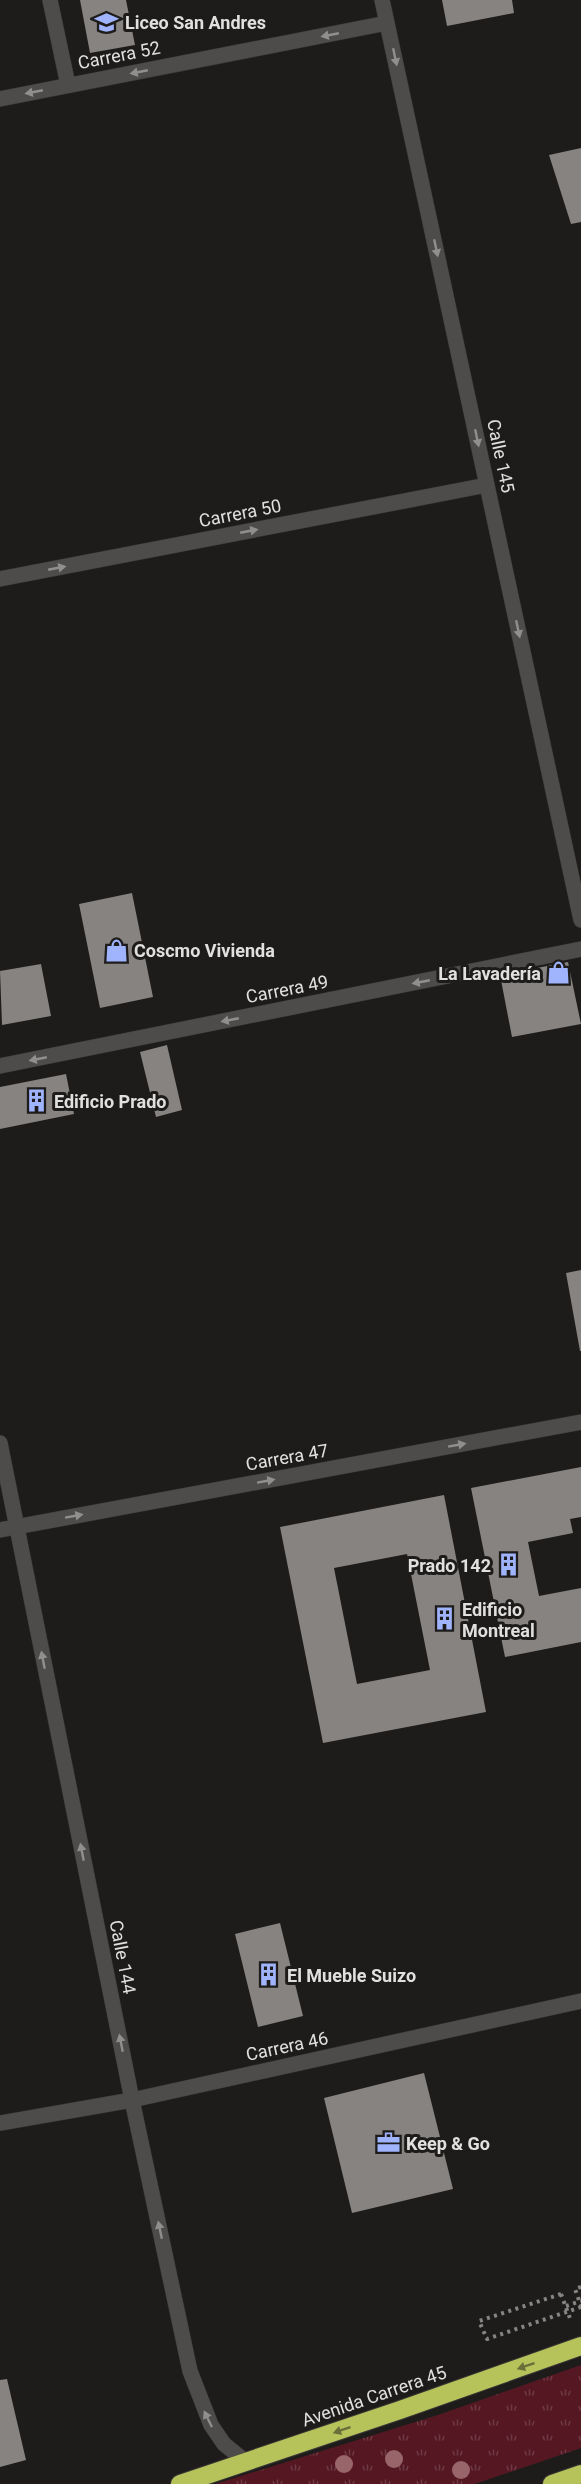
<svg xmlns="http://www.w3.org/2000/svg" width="581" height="2484" font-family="Roboto,sans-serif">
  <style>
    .grass { fill: url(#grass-tufts) }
    .building { fill: #868381; fill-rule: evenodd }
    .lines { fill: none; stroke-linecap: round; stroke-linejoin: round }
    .minor-casing { stroke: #383735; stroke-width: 16 }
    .highway-casing { stroke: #383735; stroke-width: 20 }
    .path { stroke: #868583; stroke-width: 4; stroke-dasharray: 3 4.5; stroke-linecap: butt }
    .minor { stroke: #4e4c4a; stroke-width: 15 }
    .highway { stroke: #b6c25a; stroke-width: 18 }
    .path-bridge { stroke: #868583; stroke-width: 4; stroke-dasharray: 3 4.5; stroke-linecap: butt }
    .tree { fill: #98666a }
    .oneway { fill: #908f8d }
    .oneway2 { fill: #6a6f3a }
    .labels { text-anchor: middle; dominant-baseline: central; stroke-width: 6; stroke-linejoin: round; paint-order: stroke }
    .poi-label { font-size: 18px; font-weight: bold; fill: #e1e0de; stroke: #1d1c1a; text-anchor: start }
    .street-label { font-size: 18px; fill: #e1e0de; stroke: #1d1c1a }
  </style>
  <defs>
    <pattern id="grass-tufts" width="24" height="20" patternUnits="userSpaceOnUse" patternTransform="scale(1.5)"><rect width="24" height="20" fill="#551823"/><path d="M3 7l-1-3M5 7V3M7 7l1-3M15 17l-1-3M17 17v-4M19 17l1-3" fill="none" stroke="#6d3942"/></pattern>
  </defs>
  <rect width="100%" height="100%" fill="#1d1c1a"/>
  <path class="grass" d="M581 2365V2448L475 2484H215L438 2415Z"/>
  <path class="building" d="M80 0H126L135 45 90 53Z
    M442 0H512L514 13 447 26Z
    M581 148V222L571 224 549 155Z
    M132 893 153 997 100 1008 79 904Z
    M568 962 581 1024 512 1037 500 975Z
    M41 964 51 1016 2 1025 0 971Z
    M167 1045 182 1110 156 1117 140 1052Z
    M66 1074 74 1114 0 1129V1087Z
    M581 1270V1351H580L566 1273Z
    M581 1467V1517L570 1519 573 1533 528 1542 539 1596 581 1588V1642L505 1657 471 1488Z
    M444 1495 486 1712 323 1743 280 1527ZM407 1554 430 1670 357 1684 334 1568Z
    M280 1923 303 2016 258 2027 235 1934Z
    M424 2073 453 2189 352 2213 324 2098Z
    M7 2379 26 2460 0 2467V2380Z"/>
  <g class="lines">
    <defs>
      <path id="minor" d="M50 0 68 85
        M382 0 581 920
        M0 99 387 23
        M0 579 487 485
        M0 1066 581 949
        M0 1443 132 2100 190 2371 211 2425 224 2444 246 2462
        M0 1530 581 1422
        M0 2123 132 2100 581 2001"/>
      <path id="highway" d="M180 2484 400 2410 581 2346
        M552 2484 581 2474"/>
    </defs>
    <use href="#minor" class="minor-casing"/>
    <use href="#highway" class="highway-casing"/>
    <path class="path" d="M561 2294 571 2321
      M566 2306 581 2301"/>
    <use href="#minor" class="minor"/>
    <use href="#highway" class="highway"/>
    <path class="path-bridge" d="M581 2287 575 2289 581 2306
      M561 2294 479 2321 487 2339 581 2307"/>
  </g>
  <g class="tree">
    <circle cx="394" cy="2459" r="9"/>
    <circle cx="344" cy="2464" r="9"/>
    <circle cx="461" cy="2470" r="9"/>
  </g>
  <defs><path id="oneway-solid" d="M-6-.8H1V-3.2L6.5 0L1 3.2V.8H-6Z" transform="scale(1.5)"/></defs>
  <g class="oneway">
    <use href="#oneway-solid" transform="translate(330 35) rotate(169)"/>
    <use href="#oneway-solid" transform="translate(395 57) rotate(78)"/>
    <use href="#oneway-solid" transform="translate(139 72) rotate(169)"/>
    <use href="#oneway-solid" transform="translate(34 92) rotate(169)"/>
    <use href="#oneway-solid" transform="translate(436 248) rotate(78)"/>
    <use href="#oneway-solid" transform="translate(477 438) rotate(78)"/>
    <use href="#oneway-solid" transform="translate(249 531) rotate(-11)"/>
    <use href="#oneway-solid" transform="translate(57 568) rotate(-11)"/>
    <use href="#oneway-solid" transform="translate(518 629) rotate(78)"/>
    <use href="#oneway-solid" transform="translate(421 982) rotate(169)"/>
    <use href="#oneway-solid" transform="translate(230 1020) rotate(169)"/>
    <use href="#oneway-solid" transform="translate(38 1059) rotate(169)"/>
    <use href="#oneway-solid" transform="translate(457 1445) rotate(-10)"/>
    <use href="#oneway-solid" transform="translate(266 1481) rotate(-10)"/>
    <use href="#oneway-solid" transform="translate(74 1516) rotate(-10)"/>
    <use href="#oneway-solid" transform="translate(43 1660) rotate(-101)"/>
    <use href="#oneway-solid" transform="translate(82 1852) rotate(-101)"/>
    <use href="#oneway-solid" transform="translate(121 2043) rotate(-101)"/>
    <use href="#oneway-solid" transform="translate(160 2230) rotate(-102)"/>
    <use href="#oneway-solid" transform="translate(208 2419) rotate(-116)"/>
  </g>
  <g class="oneway2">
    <use href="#oneway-solid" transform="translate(526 2366) rotate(161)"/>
    <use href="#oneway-solid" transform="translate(342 2430) rotate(161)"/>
  </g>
  <defs>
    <symbol id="school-bare" viewBox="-9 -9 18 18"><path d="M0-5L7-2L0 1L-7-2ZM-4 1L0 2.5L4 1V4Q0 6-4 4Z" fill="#a0b3fd" stroke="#1d1c1a" stroke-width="2.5" paint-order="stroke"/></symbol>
    <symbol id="shop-bare" viewBox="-9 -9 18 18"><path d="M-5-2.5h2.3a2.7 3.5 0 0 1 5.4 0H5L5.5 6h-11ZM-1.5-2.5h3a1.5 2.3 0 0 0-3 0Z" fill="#a0b3fd" stroke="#1d1c1a" stroke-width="2.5" paint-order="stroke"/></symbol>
    <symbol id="building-bare" viewBox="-9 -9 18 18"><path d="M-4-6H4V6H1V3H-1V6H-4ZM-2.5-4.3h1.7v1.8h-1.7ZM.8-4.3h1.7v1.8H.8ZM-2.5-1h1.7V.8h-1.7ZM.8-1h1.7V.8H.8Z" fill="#a0b3fd" stroke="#1d1c1a" stroke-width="2.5" paint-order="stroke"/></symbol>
    <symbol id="office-bare" viewBox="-9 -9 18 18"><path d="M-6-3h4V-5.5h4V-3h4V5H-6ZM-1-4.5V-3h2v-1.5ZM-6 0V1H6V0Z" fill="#a0b3fd" stroke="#1d1c1a" stroke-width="2.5" paint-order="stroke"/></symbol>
  </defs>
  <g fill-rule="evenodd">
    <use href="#school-bare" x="90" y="6" width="33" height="33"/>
    <use href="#shop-bare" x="100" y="934" width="33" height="33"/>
    <use href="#shop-bare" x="542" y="956" width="33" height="33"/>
    <use href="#building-bare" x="20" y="1084" width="33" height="33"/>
    <use href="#building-bare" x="492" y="1548" width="33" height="33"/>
    <use href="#building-bare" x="428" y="1602" width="33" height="33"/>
    <use href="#building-bare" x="252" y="1958" width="33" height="33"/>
    <use href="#office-bare" x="372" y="2126" width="33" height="33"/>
  </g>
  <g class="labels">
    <g class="poi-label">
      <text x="125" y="22">Liceo San Andres</text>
      <text x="134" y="950">Coscmo Vivienda</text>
      <text x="541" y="973" text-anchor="end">La Lavadería</text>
      <text x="54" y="1101">Edificio Prado</text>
      <text x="491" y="1565" text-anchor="end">Prado 142</text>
      <text x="462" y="1609">Edificio<tspan x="462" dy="21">Montreal</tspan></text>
      <text x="287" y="1975">El Mueble Suizo</text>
      <text x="406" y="2143">Keep &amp; Go</text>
    </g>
    <g class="street-label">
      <text transform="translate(119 55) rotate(-11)">Carrera 52</text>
      <text transform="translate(501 456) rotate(78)">Calle 145</text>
      <text transform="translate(240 513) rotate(-11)">Carrera 50</text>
      <text transform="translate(287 989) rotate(-11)">Carrera 49</text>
      <text transform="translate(287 1457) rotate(-10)">Carrera 47</text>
      <text transform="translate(123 1957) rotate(79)">Calle 144</text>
      <text transform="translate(287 2046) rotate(-12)">Carrera 46</text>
      <text transform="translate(374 2396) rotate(-19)">Avenida Carrera 45</text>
    </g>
  </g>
</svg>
